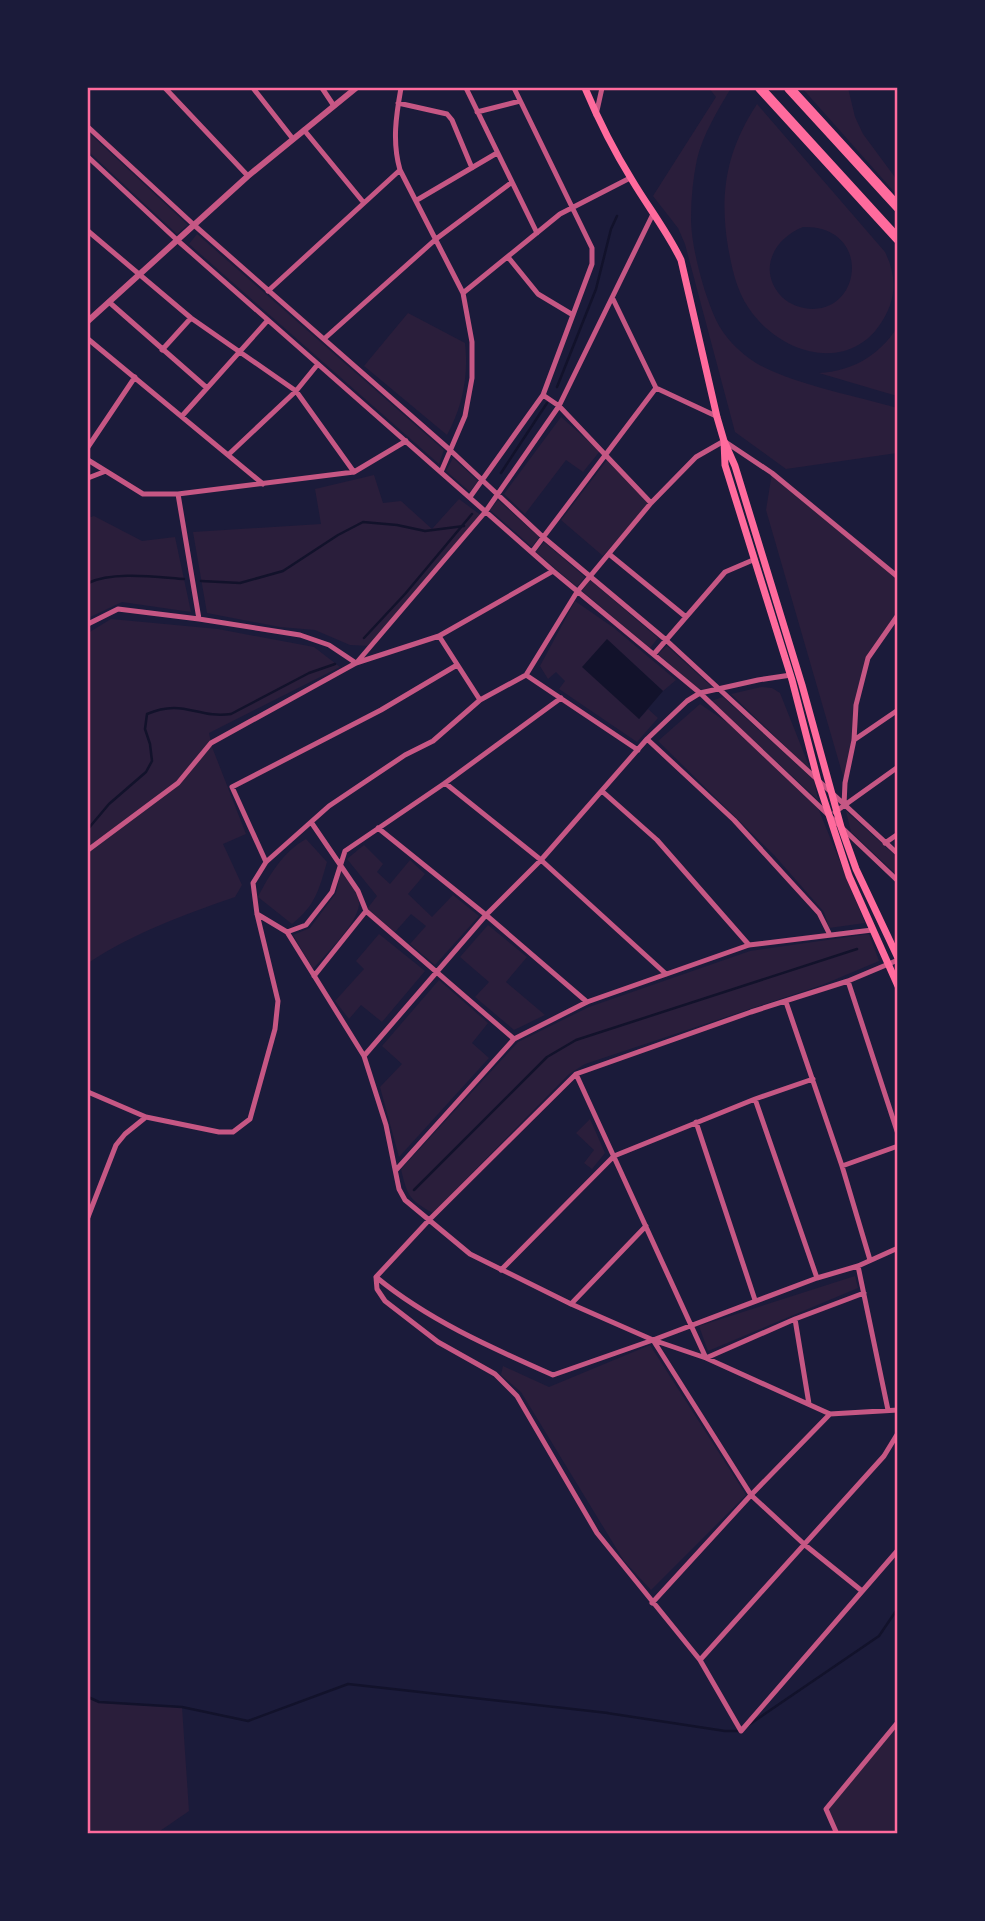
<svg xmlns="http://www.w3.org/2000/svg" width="985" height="1921" font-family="'Titillium Web',sans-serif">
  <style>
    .green { fill: #2a1e3b; fill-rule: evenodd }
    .water { fill: #12122b }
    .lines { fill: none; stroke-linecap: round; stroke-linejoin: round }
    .stream { stroke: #12122b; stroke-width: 2.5 }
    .minor { stroke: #c65784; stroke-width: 5 }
    .tertiary { stroke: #c65784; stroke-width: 6 }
    .secondary { stroke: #ff6b9d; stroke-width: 7 }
    .motorway { stroke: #ff6b9d; stroke-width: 10 }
    .neatline { fill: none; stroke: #ff6b9d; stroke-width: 2.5 }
  </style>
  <rect width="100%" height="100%" fill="#1b1b3a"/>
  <path class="green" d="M709 88H731C718 110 703 134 697 159 693 178 691 198 691 218 691 247 704 294 716 320 724 337 740 353 756 363 792 384 856 396 897 408V453L786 469 735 432 685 244 678 228 653 196 716 97Z
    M802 88H848L855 117 863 134 897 180V195Z
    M757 104 885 252C896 274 897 296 884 318 852 376 779 355 748 307 736 289 732 268 728 247 719 192 727 150 757 104ZM803 227C874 225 862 319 804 308 793 306 783 300 777 291 759 265 777 237 803 227Z
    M88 132 188 225 177 234 88 151Z
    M197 234 444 450 439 464 189 244Z
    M408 313 465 343C469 376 462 408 447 435L364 366Z
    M897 328V396L819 373C853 371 878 356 897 328Z
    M561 417 600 451 583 472 566 460 525 514 504 494Z
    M453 458 478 481 470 492 446 471Z
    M607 460 649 504 603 556 561 520Z
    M772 473 897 577V615L868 658 856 705 854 740 845 783 766 510Z
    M374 475 383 503 401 501 432 529 459 499 482 516 370 646 350 645 315 630 280 627 207 613 193 532 321 524 315 489Z
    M498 500 539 537 532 547 490 510Z
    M94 516 142 541 175 537 191 612 122 602 88 618V518Z
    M544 542 585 577 577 587 536 552Z
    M590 580 658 638 650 648 582 591Z
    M575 601 614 628 676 680 663 691 607 640 639 719 648 709 658 718 637 742 559 689 565 681 556 672 548 679 540 666Z
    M111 619 218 629 314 647 340 667 209 733 212 747 246 834 223 844 242 885 235 897C185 914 132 934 88 963V633Z
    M667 646 712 687 700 691 658 654Z
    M761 687 772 688 780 693 811 771 731 694Z
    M723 697 814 780 818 800 711 701Z
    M700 704 728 723 818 808 865 923 829 928 824 912 774 855 658 741Z
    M846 811 897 857V875L851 832Z
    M306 839 327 862C319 889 316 905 292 924L258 897C269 875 284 851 306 839Z
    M364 845 383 864 377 872 390 884 410 860 425 874 408 894 432 917 453 895 479 916 435 965 410 944 426 926 411 914 395 932 367 909 377 896 347 859Z
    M341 871C348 880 360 892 359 905 357 924 326 954 313 969L293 935 310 928 336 893Z
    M488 925 527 957 506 982 545 1015 514 1030 475 997 489 982 460 957Z
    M379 934 425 971 382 1022 361 1005 349 1019 335 1001 364 969 356 961Z
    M869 934 879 961 822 985 585 1064 569 1074 433 1213C409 1200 407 1195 401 1169L518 1042 589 1007 750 951Z
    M439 980 488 1023 472 1043 489 1058 399 1157 380 1087 402 1064 382 1046Z
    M590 1119 605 1153 592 1169 584 1163 594 1150 576 1133Z
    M855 1276 858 1288 708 1351 699 1326Z
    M650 1345 746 1495 651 1590 624 1561 521 1392 501 1375 503 1366 549 1387Z
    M88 1697 99 1702 182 1707 189 1811 157 1833H88Z
    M897 1722V1833H837L826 1809Z"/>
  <path class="water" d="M607 639 663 691 639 719 582 667Z"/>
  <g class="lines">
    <path class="stream" d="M557 387 596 289 611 229 617 216
      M501 473 547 403
      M201 581 240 583 283 571 338 535 363 522 397 525 425 531 464 526
      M88 583C113 571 156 577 184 579
      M364 638 405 594 472 514
      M88 829 109 804 146 772 152 761 150 744 145 729 147 714C183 698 198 719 231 714L309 673 335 664
      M414 1190 547 1057 576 1040 857 949
      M88 1697 99 1702 182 1707 248 1721 348 1684 608 1713
      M607 1713 725 1731H739
      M747 1726 879 1636 898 1608"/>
    <path class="minor" d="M165 88 248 176
      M253 88 293 139
      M322 88 334 106
      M401 88C396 116 392 142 400 170L463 293 472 342V378L465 416 441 472
      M466 88 537 233
      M398 103 447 114 452 120 472 168
      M477 112 520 101
      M596 115 602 88
      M88 127 194 225 450 450 543 537 666 640 898 854
      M304 130 364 203
      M88 157 177 240 553 571 700 693 898 881
      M417 200 497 153
      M88 231 191 318 296 391 354 472
      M508 257 538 294 573 315
      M268 291 400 170
      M463 293 560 214 630 178
      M109 302 207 388
      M88 339 263 484
      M324 339 436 239 512 182
      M162 350 191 318
      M656 388 716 416
      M543 395 559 406 651 503
      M182 416 268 320
      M88 447 135 377
      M228 455 296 391 318 364
      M88 460 143 494H178L354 472 406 441
      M88 478 106 471
      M178 494 199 619
      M470 497 543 395 592 264V248L514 88
      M532 552 656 388 613 299
      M609 554 686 617
      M88 624 118 609 199 619 300 635 329 645 356 663
      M439 636 480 700
      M654 654 725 572 753 560
      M358 661 486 511 559 406 653 214
      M526 675 638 750
      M647 739 734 820 819 913 829 933
      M854 740 898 710
      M445 783 541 860 666 974
      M603 792 657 840 749 945
      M844 805 845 783 854 740 856 705 868 658 898 615
      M835 812 898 767
      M311 822 358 891 366 911 514 1039
      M378 828 486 915 587 1002
      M885 843 898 834
      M88 850 178 783 211 743 356 663 439 636 553 571
      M266 862 232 787 381 710 457 665
      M257 914 287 932 364 1056 386 1125 399 1189 405 1200 470 1254 571 1304 653 1340 706 1358 795 1319 864 1293
      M287 932 306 925 332 892 345 851 445 783 561 698
      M314 976 366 911
      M848 981 898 1134
      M786 1002 842 1166 870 1260
      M364 1056 486 915 541 860 647 739 687 701 700 693 758 680 791 675
      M576 1074 706 1358 830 1414 898 1410
      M88 1092 146 1117
      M755 1099 817 1278
      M696 1122 755 1300
      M842 1166 898 1146
      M396 1170 514 1039 587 1002 749 945 872 930
      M88 1217 116 1145 125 1134 146 1117 219 1132H233L250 1119 275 1029 278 1001 257 914 253 883 266 862 329 806 405 755 433 741 480 700 526 675 577 592 651 503 696 457 724 441 772 473 898 577
      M858 1266 888 1410
      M501 1270 614 1156 755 1099 813 1079
      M376 1277 377 1289 385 1301 438 1342 495 1374 517 1396 597 1533 700 1660 884 1456 898 1433
      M376 1277 429 1220 576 1074 751 1012 848 981 898 960
      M376 1277C428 1320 492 1348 553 1375L653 1340 817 1278 858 1266 898 1248
      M571 1304 646 1226
      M795 1319 809 1404
      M653 1340 751 1495 805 1545 862 1591
      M652 1603 751 1495 830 1414
      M700 1660 741 1731 898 1550
      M837 1834 826 1809 898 1722"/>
    <path class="tertiary" d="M88 321 248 176 356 88"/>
    <path class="secondary" d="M585 88C598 119 614 151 632 180 648 207 667 231 681 260L717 417 724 441 735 466 802 685 841 827 856 869 898 958
      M724 441 725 465 792 680 818 781 849 876 898 986"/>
    <path class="motorway" d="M760 88 898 239
      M789 88 898 207"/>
  </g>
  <rect width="985" height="1921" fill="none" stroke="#1b1b3a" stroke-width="178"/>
  <rect x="89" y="89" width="807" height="1743" class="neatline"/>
</svg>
